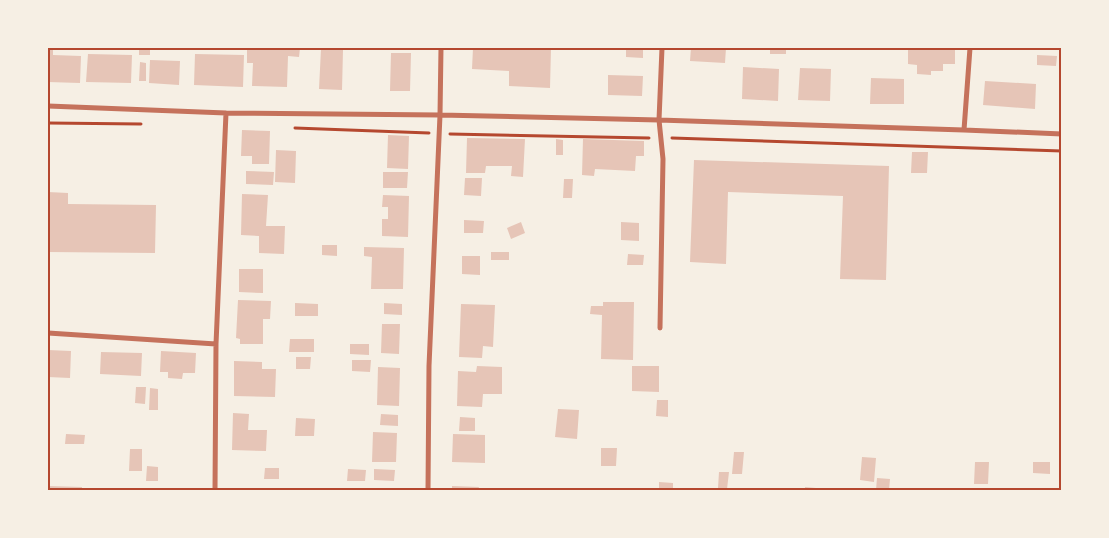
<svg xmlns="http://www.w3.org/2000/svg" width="1109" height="538" font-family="Overpass,sans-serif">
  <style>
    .building { fill: #e6c5b7 }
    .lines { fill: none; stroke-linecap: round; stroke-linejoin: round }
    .path { stroke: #b5482f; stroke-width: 3 }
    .minor { stroke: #c5725c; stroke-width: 5 }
    .neatline { fill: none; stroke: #b5482f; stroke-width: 2 }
  </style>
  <rect width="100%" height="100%" fill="#f6efe4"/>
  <path class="building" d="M48 48H53V55L81 56 80 83 48 82Z
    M139 48H150V55H139Z
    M247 48H300L299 57 288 56 287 87 252 86 253 63H247Z
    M473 48H551L550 88 509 86V71L472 69Z
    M626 48H643V58L626 57Z
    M691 48H726L725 63 690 61Z
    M770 48H786V54H770Z
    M908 48H955V64H943V71H931V75L917 74V65L908 64Z
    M321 49 343 50 342 90 319 89Z
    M391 53H411L410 91H390Z
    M88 54 132 55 131 83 86 82Z
    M195 54 244 55 243 87 194 85Z
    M1037 55 1057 56 1056 66 1037 65Z
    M150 60 180 61 179 85 149 83Z
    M140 62 146 63V81H139Z
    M743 67 779 69 778 101 742 99Z
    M800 68 831 69 830 101 798 100Z
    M608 75 643 76 642 96 608 95Z
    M871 78 904 79V104H870Z
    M985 81 1036 84 1035 109 983 105Z
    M242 130 270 131 269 164H252V156H241Z
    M388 135 409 136 408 169 387 168Z
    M467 138 525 139 523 177 511 176 512 166H486L485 173H466Z
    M556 139 563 140V155H556Z
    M583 139 644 141V156H636L635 171 595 169 594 176 582 175Z
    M276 150 296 151 295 183 275 182Z
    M912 152H928L927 173H911Z
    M694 160 889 166 886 280 840 279 843 196 728 192 726 264 690 262Z
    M246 171 274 172 273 185 246 184Z
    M383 172H408L407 188H383Z
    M465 178H482L481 196 464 195Z
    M564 179H573L572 198H563Z
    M48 192 68 193V204L156 205 155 253 48 252Z
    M242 194 268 195 266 226H285L284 254 259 253V236L241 235Z
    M383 195 409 196 408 237 382 236V219H388V207H382Z
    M464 220 484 221 483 233H464Z
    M521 222 525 233 511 239 507 228Z
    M621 222 639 223V241L621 240Z
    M322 245H337V256L322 255Z
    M364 247 404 248 403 289H371L372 257 364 256Z
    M491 252H509V260H491Z
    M628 254 644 255 643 265H627Z
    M462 256H480V275L462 274Z
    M239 269H263V293L239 292Z
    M238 300 271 301 270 319H263V344H240V339L236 338Z
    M603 302H634L633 360 601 359 602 315 590 314 591 306H603Z
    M295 303 318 304V316H295Z
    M384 303 402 304V315L384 314Z
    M461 304 495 305 493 347 483 346 482 358 459 357Z
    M382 324H400L399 354 381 353Z
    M290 339H314V352H289Z
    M350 344H369V355L350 354Z
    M48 350 71 351 70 378 48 377Z
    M161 351 196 353 195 373H183L182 379 168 378V372H160Z
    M101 352 142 353 141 376 100 374Z
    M296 357H311L310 369H296Z
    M352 360H371L370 372 352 371Z
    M234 361 262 362V369H276L275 397 234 396Z
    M477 366 502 367V394H483L482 407 457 406 458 371 476 372Z
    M632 366H659V392L632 391Z
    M378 367 400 368 399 406 377 405Z
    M136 387H146L145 404 135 403Z
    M150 388 158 389V410H149Z
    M657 400H668V417L656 416Z
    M558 409 579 410 577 439 555 437Z
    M233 413 249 414 248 430H267L266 451 232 450Z
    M381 414 398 415V426L380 425Z
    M460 417 475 418V431H459Z
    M296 418 315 419 314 436H295Z
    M373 432 397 433 396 462H372Z
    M66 434 85 435 84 444H65Z
    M453 434 485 435V463L452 462Z
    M601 448H617L616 466H601Z
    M130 449H142V471H129Z
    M734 452H744L742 474H732Z
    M862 457 876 458 874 482 860 480Z
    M975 462H989L988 484H974Z
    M1033 462H1050V474L1033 473Z
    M147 466 158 467V481H146Z
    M265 468H279V479H264Z
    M348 469 366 470 365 481H347Z
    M374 469 395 470 394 481 374 480Z
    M719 472H729L727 489 718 488Z
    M877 478 890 479 889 490H876Z
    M659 482 673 483V490H659Z
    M48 486 82 487V490H48Z
    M452 486 479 487 478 490H452Z
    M805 487 816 488 815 490H805Z"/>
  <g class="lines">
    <path class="path" d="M48 123 141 124
      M295 128 429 133
      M450 134 649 138
      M672 138 1062 151"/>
    <path class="minor" d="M48 106 226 113 440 115 659 120 964 130 1062 134
      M964 130 970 48
      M660 328 663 159 659 120 662 48
      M48 333 216 344
      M215 490 216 344 226 113
      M428 490 429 366 440 115 441 48"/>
  </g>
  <rect width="1109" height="538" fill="none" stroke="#f6efe4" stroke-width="98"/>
  <rect x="49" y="49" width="1011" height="440" class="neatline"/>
</svg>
